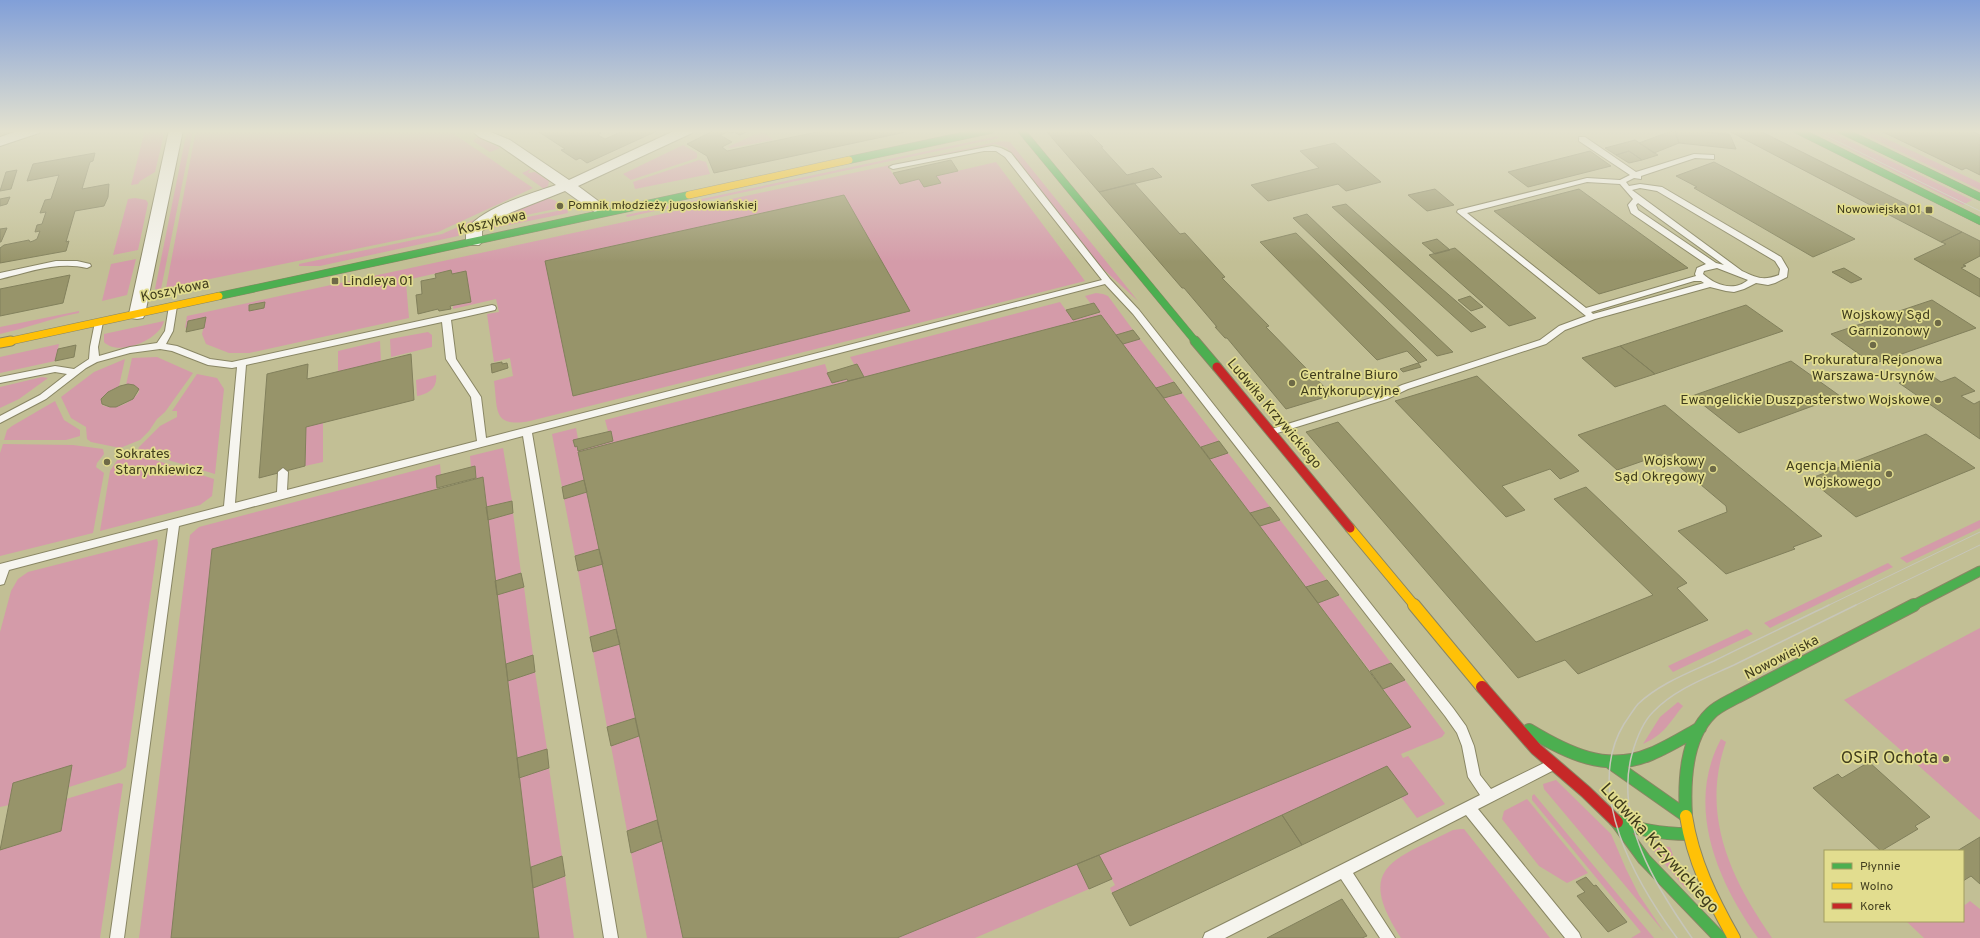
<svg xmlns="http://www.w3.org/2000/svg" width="1980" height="938" font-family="Overpass,sans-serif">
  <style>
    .green { fill: #d49ba9; fill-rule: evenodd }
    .building { fill: #97946a; stroke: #82805c }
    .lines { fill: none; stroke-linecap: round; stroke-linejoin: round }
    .lane-casing { stroke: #898664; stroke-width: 2 }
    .street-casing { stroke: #898664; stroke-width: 2 }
    .fast-far2-casing { stroke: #898664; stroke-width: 8 }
    .fast-far1-casing { stroke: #898664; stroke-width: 11 }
    .fast-casing { stroke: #898664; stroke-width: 14 }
    .slow-far2-casing { stroke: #898664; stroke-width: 8 }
    .slow-far1-casing { stroke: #898664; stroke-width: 11 }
    .slow-casing { stroke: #898664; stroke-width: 14 }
    .jam-far1-casing { stroke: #898664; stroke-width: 11 }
    .jam-casing { stroke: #898664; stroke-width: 14 }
    .lane { fill: #f6f5ef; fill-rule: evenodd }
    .street { fill: #f6f5ef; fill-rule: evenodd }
    .fast-far2 { stroke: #4caf50; stroke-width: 7 }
    .fast-far1 { stroke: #4caf50; stroke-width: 9 }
    .fast { stroke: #4caf50; stroke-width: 12 }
    .slow-far2 { stroke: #ffc107; stroke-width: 7 }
    .slow-far1 { stroke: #ffc107; stroke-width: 9 }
    .slow { stroke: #ffc107; stroke-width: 12 }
    .jam-far1 { stroke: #c62828; stroke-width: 9 }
    .jam { stroke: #c62828; stroke-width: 12 }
    .tram-far1 { stroke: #c7c6b9; stroke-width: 1 }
    .tram { stroke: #c7c6b9; stroke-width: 1.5 }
    .poi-dot { fill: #6e6a47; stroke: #e2dd8f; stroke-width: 1.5 }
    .labels { text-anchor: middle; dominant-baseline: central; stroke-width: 3.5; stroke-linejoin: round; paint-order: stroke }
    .far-poi-label { font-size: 12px; fill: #403d1d; stroke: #e2dd8f; text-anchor: start }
    .street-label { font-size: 14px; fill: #403d1d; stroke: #e2dd8f }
    .poi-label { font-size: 14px; fill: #403d1d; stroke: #e2dd8f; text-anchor: end }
    .near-poi-label { font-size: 17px; fill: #403d1d; stroke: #e2dd8f; text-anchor: end }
    .near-street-label { font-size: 17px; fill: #403d1d; stroke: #e2dd8f }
  </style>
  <rect width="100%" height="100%" fill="#c2bf95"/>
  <path class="green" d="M145 130H165L155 172 140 181 138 184 131 185Z
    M187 130H193L161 289H155Z
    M196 130H448L533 188 438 232 166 288Z
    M1810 130H1827L1972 200 1963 205Z
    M1855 130H1868L1980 183V190Z
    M762 131 773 140 730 148 728 147Z
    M478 136 500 148 490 152 473 141Z
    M998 136 999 138 627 217 626 215Z
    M1002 141 1010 142 1138 301 1101 267 1007 148 995 144 888 167 900 184 919 179 924 187 941 183 936 176 996 162 1085 281 530 421C492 428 498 410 494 381L513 376 510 358 494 362 487 314 499 312 496 299 453 309V306L471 301 468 284 452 274 451 270 411 279 406 283 409 318 249 353H229L206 344 202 334 206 318 185 328 187 316ZM844 195 910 311 574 396 545 261Z
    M683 145 697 153V158L631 180 623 174Z
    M699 160 706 162 710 174 635 189 633 182Z
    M531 169 528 173 535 172 549 181 548 186 544 189 522 173Z
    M135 198 146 200 148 203 138 250 113 255 128 199Z
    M545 198 554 200 565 207 516 217 504 216Z
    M567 209 568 213 484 230 498 219 513 220Z
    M480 217 481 218 473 222 458 236 320 266H299V264L442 234Z
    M136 259 127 295 102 301 111 264Z
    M1096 293 1103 294 1108 296 1133 330 1116 335 1101 315 864 377 857 364H854L850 357 1060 302 1073 320 1100 313 1094 303 1091 304 1085 296Z
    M79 311V313C52 318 27 328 0 334V327Z
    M164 321C160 340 118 357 104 342V334Z
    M428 332 432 335V347L391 357 390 339Z
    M1140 339 1174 382 1156 388 1123 344Z
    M380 341 381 362 338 372V351Z
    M59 344 55 361 0 373V357Z
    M157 357 193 373 165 412 157 419 149 431 140 440 120 448 91 442 87 439 86 427 71 418 61 397 94 372 125 359 119 386 108 392 101 402 102 405C114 411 132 403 139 392L137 387 126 385 132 358Z
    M825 364 828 373 847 379 848 381 584 480 562 487 552 434 576 428 578 439 573 441 575 446H577L578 451 613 441 611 431H608L605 420Z
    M197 374 217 378 224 389 215 474 138 451 139 447 160 426 177 417V411H172Z
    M436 375C438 388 428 394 417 396L416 380Z
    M42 377 48 378 19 399 0 408V387Z
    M1182 393 1219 441 1201 447 1164 398Z
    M55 401 64 420 80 430V436L66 440H4L7 430 12 426Z
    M323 422V462L305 466 306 427Z
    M3 444 73 445 103 449 104 454 97 463 96 467 104 473 93 533 0 556V453Z
    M503 448 512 501 486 507 476 479 475 466 471 467 470 456Z
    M1228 453 1270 507 1250 513 1210 459Z
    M128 454 152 459 214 479 212 496 200 505 100 531 110 471 120 456Z
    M440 464 441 475 436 476 437 489 171 938H139L190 535 199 527Z
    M587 492 599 549 575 556 564 499Z
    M513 513 521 573 495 581 488 520Z
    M1280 520 1327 580 1306 587 1260 526Z
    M1980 520V528L1907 563 1900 558Z
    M157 539 158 543 126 767 120 771 69 787 72 765 14 783 9 805 0 807V632L11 591 18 579 28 572Z
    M1888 563 1893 567 1770 628 1764 623Z
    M603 564 616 629 590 637 578 571Z
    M524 587 533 655 506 664 497 595Z
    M1339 595 1391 663 1370 671 1318 603Z
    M1980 628V820L1844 700Z
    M1747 629 1753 634 1673 672 1668 666Z
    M620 644 635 718 607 727 593 652Z
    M535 672 547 749 517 758 508 681Z
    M1405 680 1445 733 1442 737 1401 754 1403 758 1408 756 1445 804 1417 818 1401 797 1408 794 1282 815 1112 893 1110 888 1115 885 1099 855 1411 727 1383 689Z
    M1678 702 1683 706C1669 723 1665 734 1643 744L1660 717Z
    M639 736 657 820 627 831 611 746Z
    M1721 739 1726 742C1700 815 1731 879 1772 938H1758C1717 881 1685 806 1721 739Z
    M549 768 562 856 531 867 519 778Z
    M1556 780 1611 834 1626 869 1639 895 1664 932 1544 789 1543 784Z
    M119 783 123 784 100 938H0V850L61 831 66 799Z
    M1534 794 1654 938H1631L1641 932 1532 800V796Z
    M1527 799 1588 873 1567 883 1539 866 1502 819 1504 811Z
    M1461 829H1464L1550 938H1401C1354 866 1394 860 1453 830Z
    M662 841 683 938H647L631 853Z
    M1649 845 1670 847 1686 889Z
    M1077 864 1089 889 975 938H897Z
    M565 876 574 938H539L533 888Z
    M1970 901 1980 909V938H1924L1906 921H1963V903L1965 905Z"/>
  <path class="building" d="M536 130H596L601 133 598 135 605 139 625 130H659L587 163 580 158 576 160 561 150 565 149Z
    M715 130H750L740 135 734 132 731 133 728 132 720 135 732 142 722 147 727 151 826 130H915L714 173 707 156 687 144Z
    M1054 130H1090L1087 131 1103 147H1101L1127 175 1153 168 1162 177 1099 192 1047 132Z
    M1674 130 1679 143 1654 153 1639 143Z
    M1675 130H1694L1730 135 1736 149 1679 143Z
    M1694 130H1722L1730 135 1706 132Z
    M1727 130H1758L1962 232 1941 242Z
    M1879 130H1969L1980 135V175L1966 168 1962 170Z
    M1635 140 1658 155 1642 160 1629 151 1616 155 1605 148Z
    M1335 143 1381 182 1346 191 1338 184 1268 201 1251 185 1319 168 1300 151Z
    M1590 151 1611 166 1528 187 1508 172Z
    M1629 151 1642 160 1629 163 1616 155Z
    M95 153 93 161 90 162 82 189 109 184 108 197 104 206 75 211 66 242 69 241 66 251 0 263V248L4 245 29 240 30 242 33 241 37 239 40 231 35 232 37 225 42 224 46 212 40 213 45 200 51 199 59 175 27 181 33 164Z
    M951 160 958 171 936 176 941 183 924 187 919 179 900 184 893 173Z
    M1714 162 1735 173 1855 239 1813 257 1694 188 1697 187 1676 176Z
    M17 170 11 189 0 191 6 172Z
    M1134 183 1180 234 1185 233 1225 277 1222 278 1269 326 1266 327 1332 395 1286 409 1227 338H1225L1215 327H1217L1184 288H1182L1099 192Z
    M1435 189 1454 205 1427 211 1408 195Z
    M1579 189 1688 268 1599 294 1494 211Z
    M844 195 910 311 573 396 545 261Z
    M10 197 7 204 0 206V199Z
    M1346 204 1419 269 1486 327 1471 332 1332 207Z
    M1307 214 1334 240 1453 352 1437 356 1293 218Z
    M7 228 1 242H0V229Z
    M1962 232 1980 241V256L1963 265 1966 266 1961 268 1980 279V297L1914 259 1946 244 1941 242Z
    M1296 233 1416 349 1427 360 1419 363 1407 351 1377 360 1260 242Z
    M1437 239 1450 250 1435 254 1422 243Z
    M1455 248 1536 318 1509 326 1429 255Z
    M1844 268 1862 279 1851 283 1832 272Z
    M451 270 452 274 466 271 471 302 450 306 451 309 439 311 438 309 418 314 416 295 422 294 421 281 436 278 435 274Z
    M70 275 63 303 0 316V289Z
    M1470 296 1483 307 1471 311 1458 300Z
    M1932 300 1976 328 1873 364 1831 334Z
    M265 302 264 308 249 311V305Z
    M1094 303 1100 312 1073 320 1066 310Z
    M1746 305 1783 331 1655 374 1620 346Z
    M1101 315 1411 727 897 938H683L578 452Z
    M206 317 204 328 186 332 188 321Z
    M1133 330 1140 339 1123 344 1116 335Z
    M76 345 74 357 55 361 58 349Z
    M1620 346 1655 374 1615 387 1582 358Z
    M411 354 414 400 306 427 305 466 259 478 267 374 308 364 307 379Z
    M1791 361 1840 396 1739 433 1692 396Z
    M502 362V364L507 363 508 368 492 373 491 364Z
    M1418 363 1421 367 1403 372 1400 369Z
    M857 364 864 377 848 381 847 379 832 383 827 373Z
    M1928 373 1941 382 1955 377 1975 391 1961 396 1974 404 1980 401V439L1899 383Z
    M1477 376 1579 471 1560 479 1550 469 1502 486 1525 510 1506 517 1395 401Z
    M1174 382 1182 393 1164 398 1156 388Z
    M128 384 134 385 139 389 133 399 116 407H110L102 404 101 399 108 392 120 386Z
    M1665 405 1822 536 1793 547 1795 549 1726 574 1678 531 1727 512 1726 506 1668 457 1660 455 1617 470 1578 435Z
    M1338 422 1536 642 1653 595 1554 499 1586 487 1687 583 1677 588 1708 620 1578 674 1565 660 1518 678 1306 432Z
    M611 431 613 441 578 451 577 446 575 447 573 440Z
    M1926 434 1975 468 1856 517 1809 479Z
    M1219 441 1228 453 1210 459 1201 447Z
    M475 466 476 478 437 488 436 476Z
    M483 477 539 938H171L212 549Z
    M584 480 587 492 564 499 562 487Z
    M512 501 513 513 488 520 486 507Z
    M1270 507 1280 520 1260 526 1250 513Z
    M599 549 603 564 578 571 575 556Z
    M521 573 524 587 497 595 495 581Z
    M1327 580 1339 595 1318 603 1306 587Z
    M616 629 620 644 593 652 590 637Z
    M533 655 535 672 508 681 506 664Z
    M1391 663 1405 680 1383 689 1370 671Z
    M635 718 639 736 611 746 607 727Z
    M547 749 549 768 519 778 517 758Z
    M1869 762 1930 817 1915 826 1918 829 1881 851 1813 788 1838 774 1842 778Z
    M72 765 61 831 0 850 13 783Z
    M1387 766 1408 794 1302 845 1282 815Z
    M1282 815 1302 845 1130 926 1112 893Z
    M657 820 662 841 631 853 627 831Z
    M1980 837V884L1971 876 1963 881V851H1957Z
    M1099 855 1112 879 1089 889 1077 864Z
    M562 856 565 876 533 888 531 867Z
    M1586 877 1594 886 1596 885 1627 922 1608 932 1577 896 1585 892 1576 882Z
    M1342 899 1367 936 1362 938H1267Z"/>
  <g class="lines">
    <defs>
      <path id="lane" d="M1579 137H1585L1636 172 1694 154 1714 155V159L1695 158 1641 176V179L1634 178 1626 182 1629 186 1640 184 1662 187 1781 257 1788 269 1787 277 1775 283 1768 285 1756 283 1744 289 1734 292 1726 291 1710 287 1595 319 1565 330 1546 344 1408 389 1387 399 1274 434H1268L1266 432 1268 430 1381 395 1402 385 1540 340 1559 326 1586 316 1457 212 1458 210 1587 178 1620 180 1630 175 1579 141ZM1587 182 1620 184 1633 199 1628 205 1631 213 1706 264 1697 268 1695 274 1696 276 1586 308 1467 213ZM1640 188 1657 191 1775 261 1780 269 1779 275C1763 281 1757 278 1742 271L1632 190ZM1638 203 1724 265 1716 263 1638 210 1636 205ZM1717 268 1748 280C1734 292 1715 285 1703 274L1704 271ZM1694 281H1701L1704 283 1593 314 1591 312Z
        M992 146 1001 148 1011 153 1110 279 1139 310 1453 708 1466 726 1474 746 1480 775 1491 789 1548 761 1552 759 1556 761 1558 765 1556 769 1478 809 1579 933 1581 938H1565L1466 815 1353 873 1395 938H1380L1341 879 1225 938H1203L1205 933 1480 795 1468 777 1462 746 1457 733 1445 716 1133 314 1105 284 532 433 618 938H604L523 436 179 526 124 938H110L168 528 9 570 4 584 0 585V564L224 506 237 367 232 368 208 365 172 351 160 349 130 353 97 362 86 368 46 399 0 423V416L40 395 67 374 55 372 0 383V377L55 366 74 369 89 359 90 347 95 322 99 319 103 322 98 347 99 356 130 347 157 343 165 331 169 306 173 303 177 306 173 331 166 344 177 346 210 359 232 362 492 305 495 306 496 308 495 310 451 320 456 359 481 397 486 438 1102 280 1005 157 996 151H984L893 169 889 167 893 165ZM442 322 446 359 471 397 477 441 287 490 288 472 283 468 278 472 277 492 235 503 246 365Z
        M56 261H77L90 264 91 266 87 268C58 261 29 272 0 279V273Z"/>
      <path id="street" d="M20 130H40L39 133 0 146V137Z
        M169 130H183L145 314 143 318 137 319 131 318 129 314Z
        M471 130H486L510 140 569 180 676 130H693L692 133 578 186 609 209 611 212 609 215H599L565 191 512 212 498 219 482 231V242L479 245H469L466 242V230C483 207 530 194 556 185L500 146 479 137Z"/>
      <path id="fast-far2" d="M1021 130 1196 342
        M1797 130 1980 221
        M1841 130 1980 197
        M849 160 990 130
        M219 296 689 195"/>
      <path id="fast-far1" d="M1195 341 1217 367
        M1912 606 1980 571"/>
      <path id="fast" d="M1529 730C1567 753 1607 773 1651 754 1668 747 1684 737 1700 728
        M1611 763 1685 815
        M1686 816C1684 783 1685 738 1711 713 1718 706 1728 702 1737 697L1914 605
        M1615 820C1639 831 1663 834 1689 834
        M1617 822 1644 859 1720 938"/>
      <path id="slow-far2" d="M689 195 849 160
        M6 342 219 296"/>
      <path id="slow-far1" d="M0 343 11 341
        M1350 528 1415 606"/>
      <path id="slow" d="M1414 605 1482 687
        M1686 816C1693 861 1712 899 1734 938"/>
      <path id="jam-far1" d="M1217 367 1350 528"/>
      <path id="jam" d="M1482 687 1536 749 1586 792 1617 822"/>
    </defs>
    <use href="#lane" class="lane-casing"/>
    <use href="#street" class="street-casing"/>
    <use href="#fast-far2" class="fast-far2-casing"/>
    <use href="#fast-far1" class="fast-far1-casing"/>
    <use href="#fast" class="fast-casing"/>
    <use href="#slow-far2" class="slow-far2-casing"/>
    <use href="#slow-far1" class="slow-far1-casing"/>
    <use href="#slow" class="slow-casing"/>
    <use href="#jam-far1" class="jam-far1-casing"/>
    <use href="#jam" class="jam-casing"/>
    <use href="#lane" class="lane"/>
    <use href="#street" class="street"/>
    <use href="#fast-far2" class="fast-far2"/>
    <use href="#fast-far1" class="fast-far1"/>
    <use href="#fast" class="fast"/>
    <use href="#slow-far2" class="slow-far2"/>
    <use href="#slow-far1" class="slow-far1"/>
    <use href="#slow" class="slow"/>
    <use href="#jam-far1" class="jam-far1"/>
    <use href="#jam" class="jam"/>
    <path class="tram-far1" d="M1814 130 1980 211
      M1827 606 1980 532
      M1854 606 1980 545"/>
    <path class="tram" d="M1677 938C1636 883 1583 791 1624 724 1629 717 1633 710 1638 704 1659 684 1688 673 1714 661 1752 642 1790 624 1829 605
      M1692 938C1656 887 1614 820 1632 754 1636 740 1642 723 1653 712 1675 689 1706 678 1734 665 1775 645 1815 625 1856 605"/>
  </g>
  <linearGradient id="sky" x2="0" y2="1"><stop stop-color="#819fd8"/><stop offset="0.5" stop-color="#e4e2cf"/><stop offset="1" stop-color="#e4e2cf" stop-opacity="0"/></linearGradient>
  <rect width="1980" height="262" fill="url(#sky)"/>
  <g class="poi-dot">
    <circle cx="560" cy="206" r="4"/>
    <rect x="1925" y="206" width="8" height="8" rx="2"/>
    <rect x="331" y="277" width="8" height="8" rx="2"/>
    <circle cx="1938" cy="323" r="4"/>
    <circle cx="1873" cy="345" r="4"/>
    <circle cx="1292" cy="383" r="4"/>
    <circle cx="1938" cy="400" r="4"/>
    <circle cx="107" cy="462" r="4"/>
    <circle cx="1713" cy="469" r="4"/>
    <circle cx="1889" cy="474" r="4"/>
    <circle cx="1946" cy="759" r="4"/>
  </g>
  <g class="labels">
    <g class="far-poi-label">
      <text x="568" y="206">Pomnik młodzieży jugosłowiańskiej</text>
      <text x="1921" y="210" text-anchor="end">Nowowiejska 01</text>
    </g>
    <g class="street-label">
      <text transform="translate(492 223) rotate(-13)">Koszykowa</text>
      <text transform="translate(175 291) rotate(-12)">Koszykowa</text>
      <text transform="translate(1274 414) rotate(50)">Ludwika Krzywickiego</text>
      <text transform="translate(1782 658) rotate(-27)">Nowowiejska</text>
    </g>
    <g class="poi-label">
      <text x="343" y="281" text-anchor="start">Lindleya 01</text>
      <text x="1930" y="315">Wojskowy Sąd<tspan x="1930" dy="16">Garnizonowy</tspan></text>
      <text x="1873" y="360" text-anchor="middle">Prokuratura Rejonowa<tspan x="1873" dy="16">Warszawa-Ursynów</tspan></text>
      <text x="1300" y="375" text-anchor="start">Centralne Biuro<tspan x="1300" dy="16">Antykorupcyjne</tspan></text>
      <text x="1930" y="400">Ewangelickie Duszpasterstwo Wojskowe</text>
      <text x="115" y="454" text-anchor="start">Sokrates<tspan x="115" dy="16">Starynkiewicz</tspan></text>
      <text x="1705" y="461">Wojskowy<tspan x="1705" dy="16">Sąd Okręgowy</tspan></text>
      <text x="1881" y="466">Agencja Mienia<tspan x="1881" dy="16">Wojskowego</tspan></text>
    </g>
    <g class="near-poi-label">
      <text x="1938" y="759">OSiR Ochota</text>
    </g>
    <g class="near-street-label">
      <text transform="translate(1659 849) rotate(48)">Ludwika Krzywickiego</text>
    </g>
  </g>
  <rect x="1824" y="850" width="140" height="72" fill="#e2dd8f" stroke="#a19d61"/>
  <rect x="1832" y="863" width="20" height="6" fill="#4caf50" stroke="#a19d61"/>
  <text x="1860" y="870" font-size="12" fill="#403d1d">Płynnie</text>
  <rect x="1832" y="883" width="20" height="6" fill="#ffc107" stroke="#a19d61"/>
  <text x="1860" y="890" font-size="12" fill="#403d1d">Wolno</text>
  <rect x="1832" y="903" width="20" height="6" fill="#c62828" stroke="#a19d61"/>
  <text x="1860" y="910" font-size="12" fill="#403d1d">Korek</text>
</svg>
